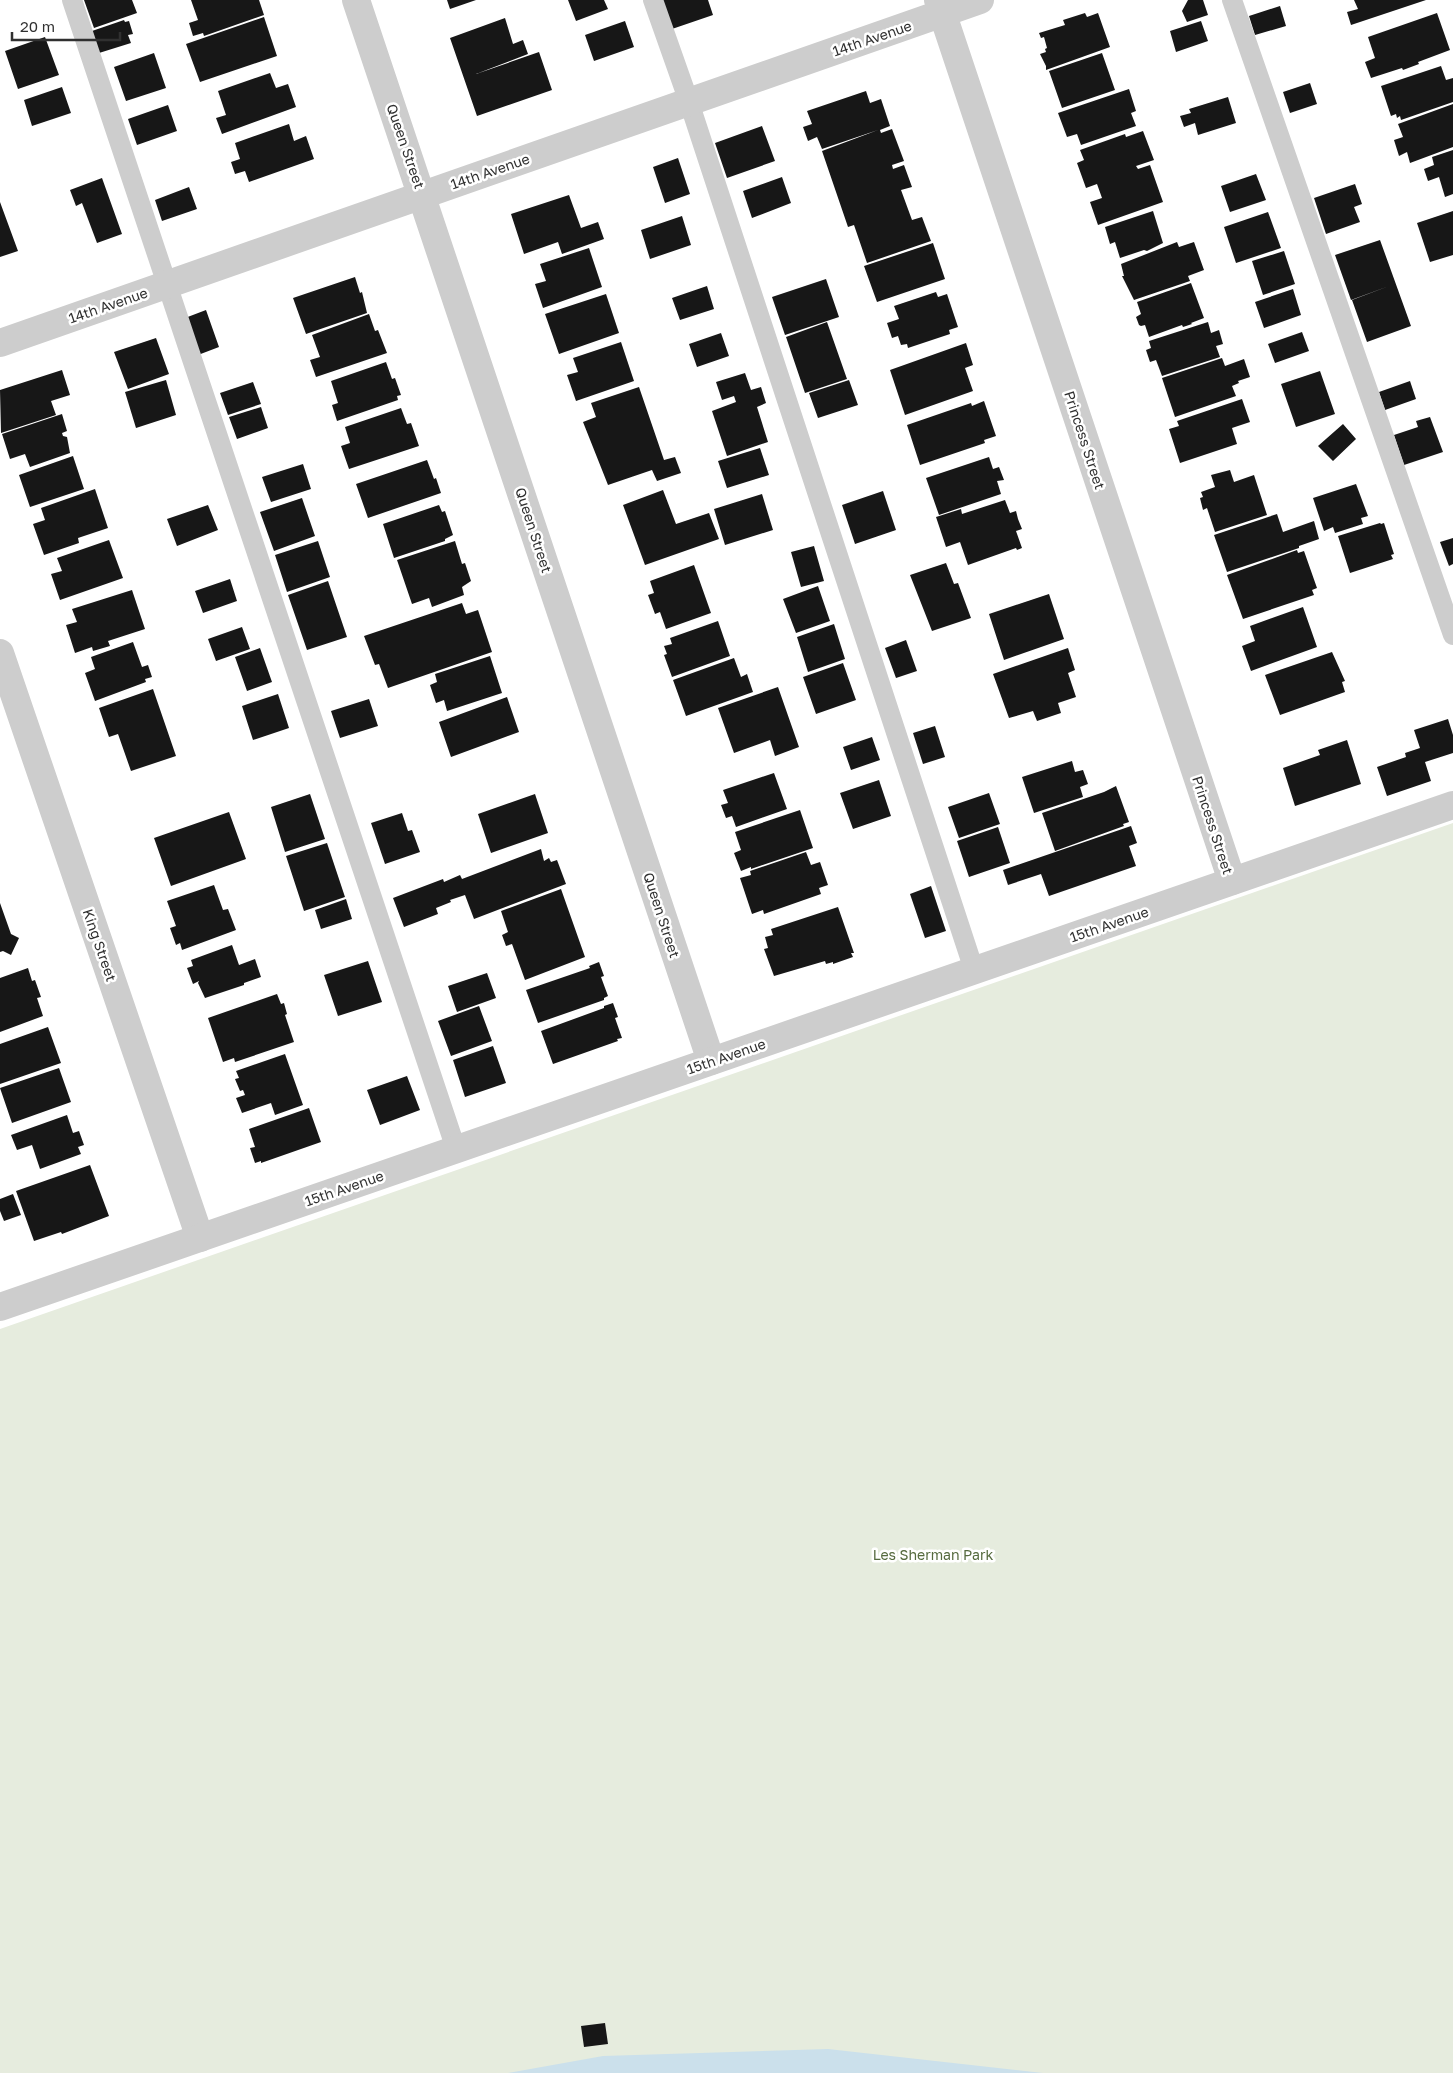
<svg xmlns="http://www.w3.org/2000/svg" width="1453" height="2073" font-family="'Golos Text',sans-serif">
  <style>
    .green { fill: #e6ecde }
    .water { fill: #cbe0eb }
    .building { fill: #171717 }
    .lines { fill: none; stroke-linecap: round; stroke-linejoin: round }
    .service { stroke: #cdcdcd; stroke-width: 20 }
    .minor { stroke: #cdcdcd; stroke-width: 28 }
    .tertiary { stroke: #cdcdcd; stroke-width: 28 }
    .labels { text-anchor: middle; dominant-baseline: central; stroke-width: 5; stroke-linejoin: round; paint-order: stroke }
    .street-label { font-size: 14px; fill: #303030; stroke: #fff }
    .park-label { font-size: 14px; fill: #556a3e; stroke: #fff }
  </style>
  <rect width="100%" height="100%" fill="#fff"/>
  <path class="green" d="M1453 823V2073H0V1329Z"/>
  <path class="water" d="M828 2049 1043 2073H508L603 2056Z"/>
  <path class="building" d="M84 0H132L137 13 94 28Z
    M191 0H259L264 15 204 36 203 33 193 36 189 23 198 20Z
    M447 0H476L450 9Z
    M568 0H604L608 9 576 21Z
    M662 0H708L713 15 672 29Z
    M1188 0H1203L1208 15 1187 22 1182 11Z
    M1354 0H1426L1351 25 1347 12 1358 9Z
    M1280 6 1286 26 1255 35 1249 16Z
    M1085 13 1087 17 1098 13 1110 47 1046 70V66L1040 54 1046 52 1045 49 1047 48 1044 37 1041 38 1039 33 1065 25 1063 20Z
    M1437 13 1450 50 1418 62 1419 64 1403 70 1402 68 1371 78 1365 62 1375 58 1368 37Z
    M264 17 277 56 200 82 186 44Z
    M505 18 513 44 523 40 528 54 476 74 539 52 552 90 477 116 450 38Z
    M124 20 125 22 129 21 133 34 128 35 131 43 99 53 92 31Z
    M625 21 634 47 594 61 585 35Z
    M1201 21 1208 41 1176 52 1170 31Z
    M45 37 59 75 18 89 5 51Z
    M154 53 166 88 126 101 114 67Z
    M1102 53 1115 90 1062 108 1049 71Z
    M1441 66 1446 80 1453 78V102L1401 120 1400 116 1397 118 1396 114 1391 116 1381 86Z
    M270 73 276 88 288 84 296 107 222 134 216 118 226 115 218 91Z
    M1310 83 1317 104 1290 113 1283 92Z
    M62 87 71 113 32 126 24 100Z
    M1129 89 1136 111 1131 113 1136 126 1081 145 1077 134 1067 137 1058 113Z
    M866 91 870 103 881 99 890 126 880 130 881 133 892 129 904 161 892 165 893 169 904 165 912 187 901 190 912 220 922 217 931 241 867 263 854 225 848 227 822 151 878 130 822 149 817 137 808 141 803 127 812 124 807 111Z
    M1228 97 1236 123 1198 135 1195 123 1184 127 1180 116 1191 113 1189 109Z
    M1453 104V147L1410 163 1407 152 1399 156 1394 140 1403 137 1398 124Z
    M168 105 177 131 137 145 128 119Z
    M289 124 294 141 306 136 314 159 249 182 245 171 235 174 231 162 240 159 235 143Z
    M762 126 775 161 727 178 715 143Z
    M1143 131 1154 160 1136 166 1138 169 1150 165 1163 202 1098 225 1090 202 1102 198 1097 184 1086 188 1077 163 1084 160 1080 150 1125 134 1126 137Z
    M1453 150V194L1445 197 1439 177 1428 181 1424 169 1434 165 1432 157Z
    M678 158 690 194 665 203 653 167Z
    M1256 174 1266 200 1230 212 1221 186Z
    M782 177 791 203 752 218 743 191Z
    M102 178 122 234 97 243 82 203 76 206 70 190Z
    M1355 184 1362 204 1354 207 1360 222 1326 234 1314 198Z
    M189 187 197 209 162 221 155 200Z
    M569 195 581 228 598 222 604 239 562 254 558 242 524 254 511 214Z
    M0 202 18 251 0 257Z
    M1153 211 1163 243 1147 251 1144 250 1120 258 1115 242 1110 244 1105 227Z
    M1453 211V255L1430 262 1417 223Z
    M1268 212 1281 248 1236 263 1224 227Z
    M682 216 691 245 650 259 641 230Z
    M1380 240 1411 326 1367 342 1352 300 1389 286 1351 300 1335 255Z
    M1177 242 1179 247 1194 242 1204 270 1188 276 1190 281 1134 300 1122 276H1124L1121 264Z
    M933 243 945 279 877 302 864 266Z
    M589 248 602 287 543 308 535 284 546 281 540 264Z
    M1284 251 1295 284 1263 295 1252 261Z
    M355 277 360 293 362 292 367 313 306 334 293 298Z
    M826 279 839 317 785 335 772 297Z
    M1191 283 1204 318 1191 323 1192 324 1183 327 1182 325 1149 337 1145 325 1141 326 1139 325 1136 317 1141 314 1137 302Z
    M707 286 714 309 680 320 672 298Z
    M1293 289 1301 315 1264 328 1255 302Z
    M936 292 938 297 947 294 958 327 949 330 950 334 908 348 907 344 901 345 898 336 892 338 887 323 899 319 894 306Z
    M606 294 619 333 559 354 545 314Z
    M206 310 219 347 198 355 185 318Z
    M369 314 375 331 378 330 387 353 316 377 310 360 320 357 312 335Z
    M827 322 847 379 805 393 786 337Z
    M1208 322 1211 333 1219 330 1223 344 1216 346 1220 357 1162 376 1156 360 1150 362 1146 350 1151 348 1149 341Z
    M1302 332 1309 351 1275 363 1268 344Z
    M721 333 729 356 697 367 689 344Z
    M156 338 169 374 128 389 114 352Z
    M621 342 634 381 576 401 567 375 578 372 573 358Z
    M966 343 973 365 965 368 973 391 905 415 890 370Z
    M1222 358 1225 366 1244 359 1250 377 1238 381 1239 383 1232 386 1236 396 1175 417 1162 378Z
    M386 362 392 379 395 378 401 395 397 396 398 400 337 421 332 405 338 403 331 381Z
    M62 370 70 395 51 401 56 415 1 433 0 390Z
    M1320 371 1335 414 1296 427 1281 384Z
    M745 373 751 390 761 387 766 403 757 407 768 442 727 456 712 411 736 402 734 396 722 400 716 382Z
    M166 380 176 415 136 428 125 392Z
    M849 380 858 405 818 418 809 393Z
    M1410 381 1416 399 1385 410 1379 392Z
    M253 382 261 404 228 415 220 393Z
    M639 387 664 460 675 457 681 473 657 481 652 470 608 485 583 422 596 417 591 403Z
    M1242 399 1250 422 1232 428 1237 444 1180 463 1169 429 1179 426 1177 421Z
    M984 401 996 436 984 440 985 443 920 465 907 425 971 403 972 406Z
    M261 407 268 428 237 439 229 417Z
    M401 408 407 424 411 423 419 446 349 469 341 446 350 443 345 427Z
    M62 414 67 431 62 433 63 436 67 437 70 453 30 467 25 454 10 459 2 434Z
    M1430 417 1443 452 1404 465 1394 435 1418 427 1416 421Z
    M1343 424 1356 439 1333 461 1318 446Z
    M760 448 769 475 727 488 718 461Z
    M73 456 84 489 30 507 19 475Z
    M989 457 993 469 999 467 1004 480 997 481 1001 494 939 515 926 478Z
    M427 460 434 479 436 478 441 493 368 518 356 484Z
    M303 464 311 489 271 502 262 477Z
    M1230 470 1234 482 1254 475 1267 515 1215 532 1207 508 1203 510 1200 498 1203 497 1201 492 1215 487 1211 475Z
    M1356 484 1368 516 1361 518 1363 524 1335 533 1333 527 1324 531 1313 498Z
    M95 489 108 528 78 538 79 543 44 555 33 524 45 520 41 508Z
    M663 490 676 524 709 513 719 539 645 565 623 505Z
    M883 491 896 530 855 544 842 505Z
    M762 494 773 530 725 545 714 509Z
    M302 498 315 536 274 551 260 512Z
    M1005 500 1010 513 1016 511 1018 519 1022 529 1016 531 1022 548 1017 550 1016 548 968 565 960 542 946 547 936 517 961 509 962 514Z
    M208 505 218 530 177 546 167 519Z
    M439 505 442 512 445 511 453 535 445 539V541L394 558 383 524Z
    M1277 514 1283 532 1314 521 1319 539 1299 546V548L1227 572 1214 535Z
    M1380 523 1381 524 1384 523 1394 554 1391 555 1393 559 1350 573 1338 536Z
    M1453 538V564L1449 566 1440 542Z
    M109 540 123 578 60 600 51 574 62 571 57 558Z
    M318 541 330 577 287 592 275 555Z
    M455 541 462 564 465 563 471 581 462 587 464 595 432 607 429 598 412 604 397 560Z
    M814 546 824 581 801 587 791 552Z
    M1297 550 1298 553 1304 551 1317 588 1312 590 1314 595 1243 619 1227 575Z
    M946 563 954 584 958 583 971 618 932 631 910 575Z
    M694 565 711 613 666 629 660 612 655 614 648 595 654 593 650 581Z
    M230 579 237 601 203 613 195 591Z
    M328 581 347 637 307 650 288 595Z
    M818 586 830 621 796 633 783 599Z
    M132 590 145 629 108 641 110 646 93 651 92 647 75 653 66 625 77 622 72 609Z
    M1049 594 1064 639 1004 660 989 614Z
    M462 603 466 614 478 610 492 652 388 688 379 664 375 665 364 636Z
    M1303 607 1317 647 1251 671 1242 646 1255 641 1250 626Z
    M718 621 730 656 672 677 664 655 667 654 664 646 672 644 670 638Z
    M834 624 845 659 808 672 797 637Z
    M242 627 250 649 216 661 208 639Z
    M906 640 917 671 896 678 885 648Z
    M133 642 142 667 148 665 152 677 145 679 146 682 95 701 85 673 95 669 91 657Z
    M260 648 272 682 247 691 235 657Z
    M1068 648 1075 670 1068 673 1076 697 1058 703 1061 713 1037 721 1033 711 1009 718 993 674Z
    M1332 652 1345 681 1342 682 1345 692 1280 715 1265 675Z
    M490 656 502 693 447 711 444 700 436 703 430 685 437 682 435 674Z
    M734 658 741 677 747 674 753 692 686 716 673 680Z
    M843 663 856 700 816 714 803 677Z
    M778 687 799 747 775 756 770 740 734 753 718 708Z
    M153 689 176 756 131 771 118 734 109 737 99 708Z
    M278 694 289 728 253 740 242 706Z
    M507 697 519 732 451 757 439 722Z
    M369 699 378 726 340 738 331 711Z
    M1448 719 1453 735V753L1425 762 1431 781 1387 796 1377 767 1406 757 1405 753 1420 748 1414 730Z
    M935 726 945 757 923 764 913 733Z
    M872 737 880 760 851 770 843 747Z
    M1347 740 1361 784 1295 806 1283 768 1320 755 1318 750Z
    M1072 761 1075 772 1083 770 1088 784 1080 787 1083 797 1034 813 1022 777Z
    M774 773 787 809 736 827 732 816 726 818 721 805 728 803 723 790Z
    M879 780 891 816 853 829 840 793Z
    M1116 786 1129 822 1123 824 1124 826 1055 851 1042 813 1104 792Z
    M989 793 1000 824 959 838 948 807Z
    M310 794 325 839 285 852 271 807Z
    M535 794 548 833 491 853 478 814Z
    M800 810 813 848 751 869V867L741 871 734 853 741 850 735 832Z
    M229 812 246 859 171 886 154 838Z
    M402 813 408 831 412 830 420 852 385 864 371 823Z
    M1131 826 1137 843 1129 846 1136 866 1049 896 1041 874 1008 885 1003 870Z
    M998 827 1010 863 969 877 957 841Z
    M327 843 345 897 304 911 286 856Z
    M541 849 544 861 549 858 551 862 557 860 566 884 474 919 465 895 450 900 451 902 436 908 438 914 404 927 393 898 443 879 444 882 460 875 462 879Z
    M806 852 811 865 820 862 828 885 819 888 821 894 764 914 763 910 752 914 740 878 751 875 750 871Z
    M214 885 223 910 228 909 236 930 182 950 180 943 176 945 170 928 176 926 167 901Z
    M931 886 946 931 925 938 910 894Z
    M561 889 585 957 525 980 512 944 506 946 502 935 508 932 501 911Z
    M346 899 352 919 321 929 315 910Z
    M0 903 11 934 19 938 11 955 3 951 0 952Z
    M838 907 854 953H851L853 957 833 964V962L826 964 825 961 774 976 764 949 768 948 765 937 773 935 771 929Z
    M232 945 239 965 255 959 261 977 244 983V985L205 998 198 983 199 981 193 984 187 968 193 966 191 960Z
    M368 961 382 1002 338 1016 324 975Z
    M599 962 604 976 601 977 608 996 604 998V1000L538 1023 526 990 590 968 589 966Z
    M28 968 32 981 35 980 41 997 37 998 43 1016 0 1032V978Z
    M487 973 496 998 457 1012 448 986Z
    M277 994 281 1004 284 1003 287 1014 285 1015 294 1042 235 1062 234 1058 223 1062 208 1018Z
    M613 1003 618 1017 615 1018 622 1038 617 1039 618 1041 553 1064 541 1031 604 1008V1006Z
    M479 1006 492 1041 451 1056 438 1021Z
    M48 1027 61 1063 0 1084V1044Z
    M493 1046 506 1083 465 1097 453 1060Z
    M285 1054 303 1105 275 1115 271 1103 242 1113 236 1098 245 1095 243 1090 240 1091 235 1079 239 1078 236 1071Z
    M59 1068 71 1102 12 1123 0 1088Z
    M407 1076 420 1110 380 1125 367 1090Z
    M309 1108 321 1142 261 1163V1161L255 1163 250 1148 255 1147 249 1129Z
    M67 1115 73 1133 79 1131 84 1145 78 1147 81 1154 40 1169 32 1145 17 1150 11 1135Z
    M90 1165 109 1216 62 1234 61 1232 34 1241 16 1191Z
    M13 1194 21 1215 4 1221 0 1211V1199Z
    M605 2023 608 2044 584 2047 581 2026Z"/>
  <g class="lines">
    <path class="service" d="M72 0 456 1149
      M653 0 689 102 974 970
      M1232 0 1453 635"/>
    <path class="minor" d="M356 0 711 1061
      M938 0 1232 881
      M0 343 980 0
      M0 653 200 1238"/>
    <path class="tertiary" d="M0 1307 1453 805"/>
  </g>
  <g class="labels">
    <g class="street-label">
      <text transform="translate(872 38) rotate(-19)">14th Avenue</text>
      <text transform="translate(406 146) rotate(71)">Queen Street</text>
      <text transform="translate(490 171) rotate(-19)">14th Avenue</text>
      <text transform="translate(108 305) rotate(-19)">14th Avenue</text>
      <text transform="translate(1085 440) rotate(72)">Princess Street</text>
      <text transform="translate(534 530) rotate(72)">Queen Street</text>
      <text transform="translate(1213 825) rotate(72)">Princess Street</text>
      <text transform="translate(662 915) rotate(72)">Queen Street</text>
      <text transform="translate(1109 924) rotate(-19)">15th Avenue</text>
      <text transform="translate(100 945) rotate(71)">King Street</text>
      <text transform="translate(726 1056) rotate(-19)">15th Avenue</text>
      <text transform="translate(344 1188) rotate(-19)">15th Avenue</text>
    </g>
    <g class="park-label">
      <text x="933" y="1554">Les Sherman Park</text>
    </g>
  </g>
  <path d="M12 32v8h108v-8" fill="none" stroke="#303030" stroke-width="2.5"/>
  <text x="20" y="32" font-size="15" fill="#303030" stroke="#ffffff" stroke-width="4" paint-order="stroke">20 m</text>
</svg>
